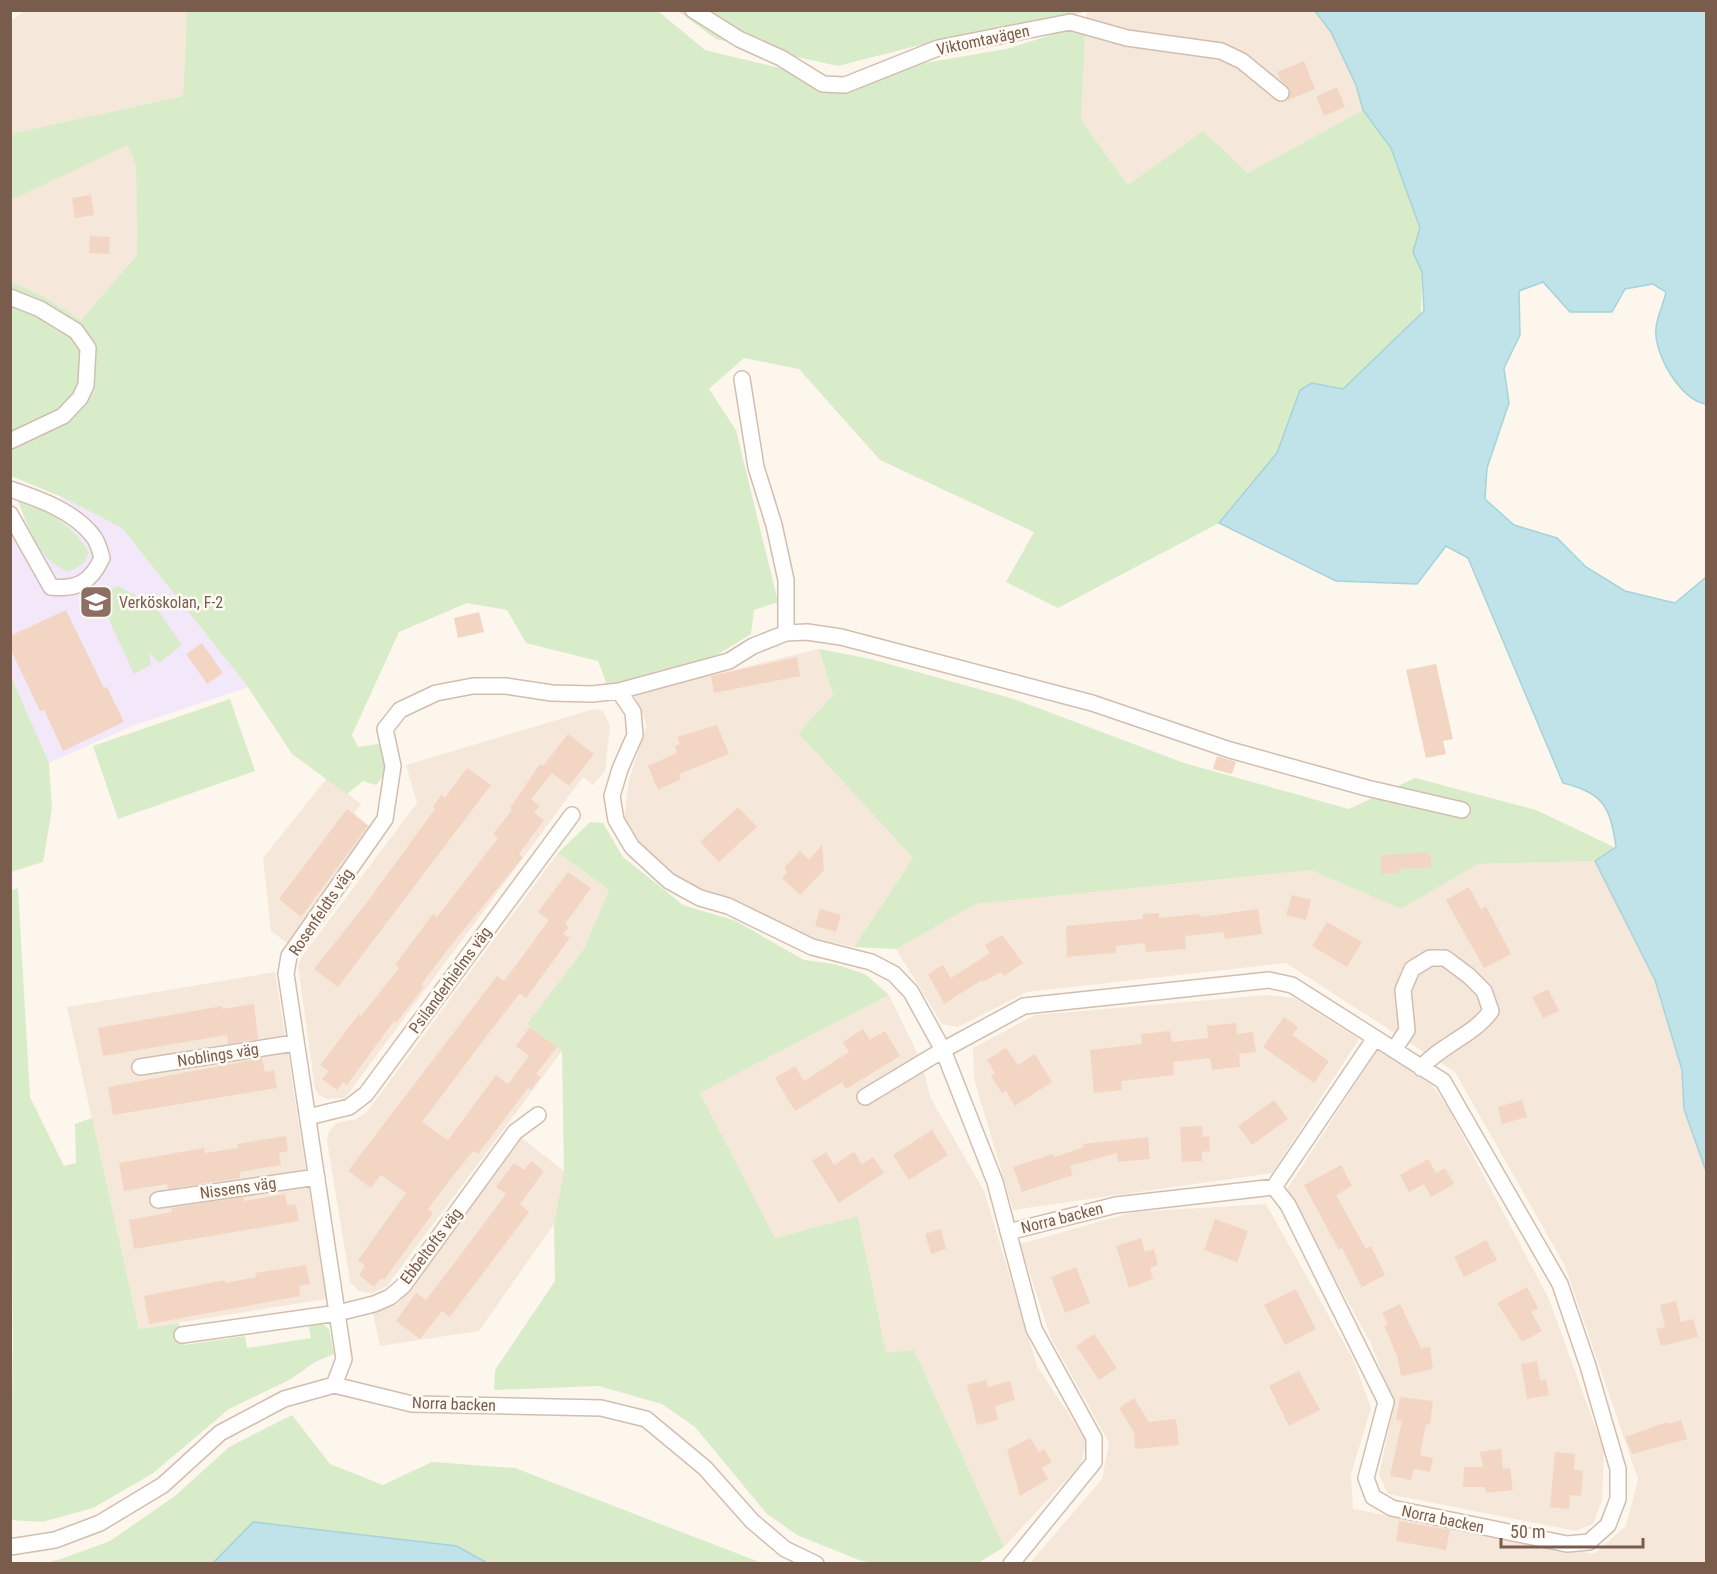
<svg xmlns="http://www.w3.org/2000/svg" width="1717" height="1574" font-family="'Roboto Condensed',sans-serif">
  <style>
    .residential { fill: #f5e8da }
    .education { fill: #f3e8fa }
    .green { fill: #d8ecc9 }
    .water { fill: #bfe3e8; stroke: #a5d3da; stroke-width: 1.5 }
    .building { fill: #f3d5c3 }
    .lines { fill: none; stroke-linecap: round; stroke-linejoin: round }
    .minor-casing { stroke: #d1beb0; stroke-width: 18 }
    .minor { stroke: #fff; stroke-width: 15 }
    .labels { text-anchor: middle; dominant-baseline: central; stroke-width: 5; stroke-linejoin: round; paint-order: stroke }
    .street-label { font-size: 16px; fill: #7a5c4d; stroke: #fffaf3 }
    .education-label { font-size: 16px; fill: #785e54; stroke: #fffaf3; text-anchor: start }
  </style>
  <rect width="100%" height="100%" fill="#fdf6ec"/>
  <path class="residential" d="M1087 10 1315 11 1331 32 1356 85 1363 110 1248 173 1202 132 1128 185 1081 120Z
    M25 11H185L187 13 183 96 11 134 10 21Z
    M128 144 136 165 137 255 81 320 41 295 11 282 10 200Z
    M819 649 833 695 798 733 913 858 854 947 810 938 720 896 678 881 643 851 624 820 629 780 647 725 634 694Z
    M594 709 603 711 610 726 605 771 593 785 583 777 345 1098 327 1099 319 1095 315 1089 298 965 303 955 417 803 406 765Z
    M327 778 361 804 354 813 372 828 287 943 271 931 263 858Z
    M558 853 609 890 584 949 527 1024 562 1051 387 1286 372 1293 359 1291 350 1282 327 1140 329 1131 337 1123 356 1119 367 1112Z
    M1595 861 1655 980 1682 1070 1684 1109 1706 1171V1563H1030L1102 1479 1109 1443 1051 1338 1020 1244 1134 1212 1266 1204 1353 1359 1371 1408 1351 1474 1353 1509 1594 1554 1626 1526 1638 1479 1565 1266 1455 1072 1286 963 1027 992 958 1027 942 1024 896 949 976 904 1311 870 1401 909 1478 864Z
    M275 972 326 1299 139 1329 67 1007Z
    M889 995 922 1063 930 1097 984 1191 1037 1366 1087 1442 1080 1465 1004 1547 914 1350 886 1354 858 1216 775 1238 700 1093Z
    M1267 995 1294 998 1359 1039 1272 1173 1013 1210 974 1079 973 1048 1035 1015Z
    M1378 1049 1432 1085 1448 1108 1549 1299 1604 1451 1602 1501 1593 1524 1576 1531 1388 1494 1379 1475 1394 1405 1371 1343 1286 1191Z
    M522 1138 564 1171 554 1224 479 1331 380 1346 373 1313 398 1304Z"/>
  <path class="education" d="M62 497 121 527 248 687 132 726 49 763 11 676 10 527Z"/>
  <path class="green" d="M185 11H658L705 50 845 84 919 64 1006 49 1086 24 1081 120 1128 185 1203 131 1248 173 1363 110 1391 148 1420 228 1413 252 1422 272 1421 314 1343 389 1312 383 1300 390 1277 453 1219 523 1058 608 1006 582 1034 532 880 460 799 369 744 358 709 389 736 430 778 602 754 610 751 634 717 655 607 685 598 661 526 643 507 610 467 603 399 632 352 735 358 747 379 744 384 754 385 774 376 785 363 781 347 794 292 754 248 687 122 528 62 497 11 476V282L41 295 81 320 137 255 136 165 128 145 11 200 10 134 183 96 187 13Z
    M678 11H1087L1010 34 920 45 838 66 716 39Z
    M18 501C48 509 73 525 89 553L83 564 69 572C39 561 29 529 18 501Z
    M118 586 155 606 182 645 159 663 149 652 151 665 134 674 98 596Z
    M819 649 871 659 1014 699 1184 763 1349 809 1415 778 1536 810 1616 848 1595 861 1478 864 1401 909 1311 870 976 904 896 949 854 947 913 858 798 733 833 695Z
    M11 676 49 763 52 808 43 862 11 872Z
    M230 699 255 771 118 819 93 746Z
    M590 822 603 823 623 857 683 905 736 921 804 960 834 964 865 974 889 995 700 1093 775 1238 858 1216 886 1353 914 1350 1004 1547 978 1563 877 1564 859 1560 797 1535 767 1514 695 1427 662 1404 599 1386 494 1390 495 1370 555 1281 554 1224 564 1171 562 1051 527 1024 584 949 609 890 558 853Z
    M18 888 30 1097 64 1166 76 1163 75 1124 92 1118 139 1329 179 1323 184 1345 245 1336 247 1348 311 1338 308 1323H322L329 1329 334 1354 315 1362 291 1379 229 1409 152 1474 93 1508 42 1522 10 1520 13 1346 10 891Z
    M292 1415 330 1464 383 1485 432 1462 515 1468 762 1563 42 1564 61 1559 110 1541 175 1496 229 1447Z"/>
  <path class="water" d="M1315 11H1706V404C1681 401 1653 353 1656 328 1657 316 1664 303 1666 292L1653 284 1625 289 1612 312H1570L1543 282 1519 291 1520 335 1504 368 1509 403 1487 468 1485 499 1514 525 1557 538 1586 567 1625 591 1675 603 1706 577V1171L1684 1109 1682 1070 1655 980 1595 861 1616 847C1610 807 1604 793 1563 783L1468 558 1446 546 1417 584 1336 581 1219 523 1277 453 1300 390 1312 383 1343 389 1424 311 1422 272 1413 252 1420 228 1391 148 1363 110 1356 85 1331 32Z
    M253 1522 457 1546 487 1563H213Z"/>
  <path class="building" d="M1304 61 1315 89 1288 100 1290 89 1280 79 1277 72Z
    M1337 87 1345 107 1324 116 1316 97Z
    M91 195 94 215 75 218 72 198Z
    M90 236 110 237 109 254 89 253Z
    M66 610 104 688 107 687 124 722 63 751 44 710 40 711 10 648V636Z
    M479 612 484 632 458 638 454 618Z
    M202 643 223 673 207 684 186 654Z
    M797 657 800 676 714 693 711 676Z
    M1436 664 1453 739 1443 741 1446 754 1426 758 1406 670Z
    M717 725 729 754 679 774 681 779 658 790 648 766 677 753 675 746 680 744 677 737Z
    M568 734 594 754 569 786 552 773 531 799 540 806 534 813 544 820 519 854 523 857 445 953 421 985 424 987 396 1023 394 1021 347 1085 343 1082 337 1090 322 1079 329 1071 320 1065 359 1014 361 1016 399 968 395 965 433 914 437 917 498 838 493 834 512 810 510 808 540 764 543 766Z
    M1217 756 1236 762 1232 774 1213 769Z
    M467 768 491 785 338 987 314 969 365 905 435 809 433 807 441 795 445 798Z
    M738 807 757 827 719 862 700 842Z
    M347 809 368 826 301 917 279 899Z
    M822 845 824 870 800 895 782 878 787 872 784 868 800 851 809 860Z
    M1427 852V855H1431V867L1399 869V873L1381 874V855Z
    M568 872 591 888 565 924 569 927 563 934 570 938 526 998 520 993 492 1029 422 1122 448 1140 496 1075 508 1084 529 1056 516 1046 530 1027 557 1047 536 1074 541 1077 531 1090 528 1088 478 1154 473 1151 449 1181 428 1209 433 1213 384 1280 381 1278 374 1287 359 1275 365 1266 358 1260 406 1193 381 1175 371 1188 348 1171 497 976 504 981 525 953 549 920 538 912Z
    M1469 887 1481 909 1486 906 1511 954 1484 968 1446 900Z
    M1292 895 1311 900 1306 920 1286 915Z
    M820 909 841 915 836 932 815 926Z
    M1258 909 1262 934 1225 939 1224 932 1185 936 1186 949 1146 952 1145 943 1116 946V953L1067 957 1066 926 1143 919V914L1159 913V918L1200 914 1201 917Z
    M1327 922 1362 942 1347 967 1312 946Z
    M1002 935 1023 963 1004 976 1001 972 983 982 982 980 944 1004 928 974 943 965 951 978 990 953 985 945Z
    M1548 989 1559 1011 1543 1018 1532 997Z
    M254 1004 258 1039 228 1044 227 1035 103 1056 98 1028 222 1006V1009Z
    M1284 1017 1298 1027 1292 1035 1329 1061 1314 1083 1263 1047Z
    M1236 1023 1237 1034 1253 1032 1256 1052 1239 1054 1240 1067 1212 1070 1210 1058 1173 1062 1174 1075 1121 1081 1122 1090 1094 1093 1090 1050 1142 1044 1141 1034 1170 1031 1172 1042 1208 1038 1207 1026Z
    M863 1029 870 1040 885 1031 900 1056 846 1089 842 1082 795 1111 775 1078 795 1066 804 1081 849 1052 843 1042Z
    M1006 1048 1018 1065 1035 1054 1052 1082 1015 1106 1006 1091 1002 1093 991 1076 995 1073 987 1060Z
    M262 1058 265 1072 274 1070 277 1088 113 1115 108 1087Z
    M1274 1100 1288 1119 1252 1145 1238 1126Z
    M1522 1100 1527 1117 1502 1124 1498 1107Z
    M1202 1126 1203 1137 1209 1136 1210 1151 1202 1152V1161L1182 1162 1180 1127Z
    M932 1130 948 1155 909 1180 893 1155Z
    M286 1136 288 1151 279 1153 281 1165 240 1172V1178L168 1189 167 1184 124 1191 119 1163 204 1148 205 1153 238 1148 237 1144Z
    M1148 1137 1150 1159 1118 1162 1117 1153 1070 1166 1073 1175 1022 1192 1013 1167 1053 1154 1055 1157 1084 1147 1083 1144Z
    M826 1152 834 1165 854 1152 862 1164 873 1157 884 1173 839 1203 812 1161Z
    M1428 1159 1436 1173 1445 1168 1454 1184 1431 1197 1424 1184 1409 1192 1400 1175Z
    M531 1161 544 1171 520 1204 529 1212 450 1317 442 1311 420 1339 396 1321 416 1293 426 1300 449 1270 506 1194 496 1187 514 1163 524 1170Z
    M1341 1165 1352 1186 1336 1195 1366 1249 1371 1246 1385 1275 1362 1287 1342 1248 1339 1250 1304 1185Z
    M285 1194 287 1205 296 1204 299 1221 134 1249 129 1220 172 1212 171 1208 243 1197 244 1201Z
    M1215 1219 1248 1231 1237 1262 1204 1250Z
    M941 1229 946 1249 931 1254 925 1234Z
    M1141 1238 1145 1252 1154 1249 1158 1265 1150 1268 1153 1279 1129 1288 1116 1246Z
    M1486 1240 1497 1260 1464 1277 1454 1257Z
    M306 1265 310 1284 299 1286 300 1296 149 1324 144 1296 225 1280V1283L256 1277 255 1273Z
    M1076 1267 1090 1303 1065 1313 1051 1277Z
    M1527 1287 1538 1308 1531 1312 1542 1331 1522 1342 1497 1303Z
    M1296 1289 1316 1329 1285 1345 1264 1305Z
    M1676 1301 1681 1322 1693 1319 1698 1337 1661 1346 1656 1329 1665 1327 1660 1305Z
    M1400 1304 1421 1348 1430 1347 1433 1369 1401 1376 1397 1356 1384 1325H1388L1382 1313Z
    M1094 1334 1117 1368 1099 1380 1076 1346Z
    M1537 1361 1540 1380 1546 1379 1549 1395 1527 1399 1521 1364Z
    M1299 1371 1320 1410 1289 1426 1269 1386Z
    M986 1380 988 1387 1010 1381 1015 1400 995 1406 998 1420 977 1425 967 1385Z
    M1400 1397 1433 1401 1430 1425 1426 1424 1420 1455 1433 1458 1430 1472 1414 1469 1411 1480 1390 1476 1402 1421 1396 1420Z
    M1134 1398 1149 1422 1176 1419 1179 1445 1135 1449 1134 1432 1119 1408Z
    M1681 1420 1687 1439 1632 1454 1625 1437 1667 1422 1668 1424Z
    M1030 1438 1039 1452 1044 1449 1052 1462 1042 1468 1048 1479 1020 1496 1007 1450Z
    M1501 1449 1503 1469 1510 1468 1513 1490 1486 1493 1485 1487H1463L1464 1467H1483L1480 1452Z
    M1555 1452 1575 1454 1574 1470 1583 1471 1581 1496 1570 1495 1569 1509 1550 1507Z
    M1399 1521 1450 1530 1446 1550 1396 1541Z"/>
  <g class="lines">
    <defs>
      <path id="minor" d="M693 10 739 39 781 58 823 84 845 85 938 48 1070 22 1127 38 1221 51 1242 61 1281 93
        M10 297 40 309 76 331 88 348 86 385 80 398 63 416 10 441
        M742 379 756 467 774 525 786 580V633
        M10 489C39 499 74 511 93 536 98 542 100 551 102 558 91 582 77 590 51 587L10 514
        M619 691 633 712 635 735 620 769 612 796 616 820 632 847 669 881 700 898 728 906 812 947 871 962 894 974 911 992 943 1050 995 1182 1034 1329 1094 1438V1462L1011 1564
        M1394 1050 1407 1030 1403 990 1412 969 1430 958H1445L1469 976 1484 991 1491 1011C1473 1036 1442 1044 1421 1068
        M140 1067 295 1043
        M865 1097 943 1050 1024 1006 1269 980 1292 985 1443 1081 1560 1284 1588 1366 1618 1469V1499L1608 1525 1589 1542 1567 1544 1392 1508 1373 1497 1366 1478 1386 1402 1288 1205 1274 1187 1116 1205 1008 1232
        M308 1117 349 1107 366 1094 572 815
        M1274 1187 1375 1038
        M158 1200 317 1177
        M182 1335 338 1313 374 1304 390 1297 403 1286 515 1132 538 1115
        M334 1385 344 1359 286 974 289 956 385 819 393 766 385 729 400 710 436 693 473 686H506L552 693 592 694 619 691 729 661 753 646 786 633 807 632 841 637 1092 703 1230 750 1367 788 1462 810
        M10 1547 55 1540 100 1523 163 1485 220 1433 284 1399 334 1385 412 1404 601 1408 646 1419 705 1468 752 1521 785 1549 816 1564"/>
    </defs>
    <use href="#minor" class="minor-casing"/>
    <use href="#minor" class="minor"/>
  </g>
  <defs>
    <symbol id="school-square" viewBox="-11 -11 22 22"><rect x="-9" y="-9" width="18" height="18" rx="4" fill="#8d6e63" stroke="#fffaf3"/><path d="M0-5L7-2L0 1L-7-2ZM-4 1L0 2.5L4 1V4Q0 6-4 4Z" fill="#fff"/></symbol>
  </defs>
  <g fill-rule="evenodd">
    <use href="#school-square" x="77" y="583" width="38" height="38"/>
  </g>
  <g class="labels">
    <g class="street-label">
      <text transform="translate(983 40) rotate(-12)">Viktomtavägen</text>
      <text transform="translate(321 912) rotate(-56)">Rosenfeldts väg</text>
      <text transform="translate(450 980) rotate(-54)">Psilanderhielms väg</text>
      <text transform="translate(218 1055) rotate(-9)">Noblings väg</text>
      <text transform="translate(238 1188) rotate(-8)">Nissens väg</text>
      <text transform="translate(1062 1218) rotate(-14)">Norra backen</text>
      <text transform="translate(431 1246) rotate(-53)">Ebbeltofts väg</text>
      <text transform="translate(454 1404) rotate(2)">Norra backen</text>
      <text transform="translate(1443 1519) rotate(12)">Norra backen</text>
    </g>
    <g class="education-label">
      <text x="119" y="602">Verköskolan, F-2</text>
    </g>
  </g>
  <rect width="1717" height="1574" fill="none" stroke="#7a5c4d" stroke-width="24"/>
  <path d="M1501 1538v9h142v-9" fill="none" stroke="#7a5c4d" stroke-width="3"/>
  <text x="1510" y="1538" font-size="18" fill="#7a5c4d" stroke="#fffaf3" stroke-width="4.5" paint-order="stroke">50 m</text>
</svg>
